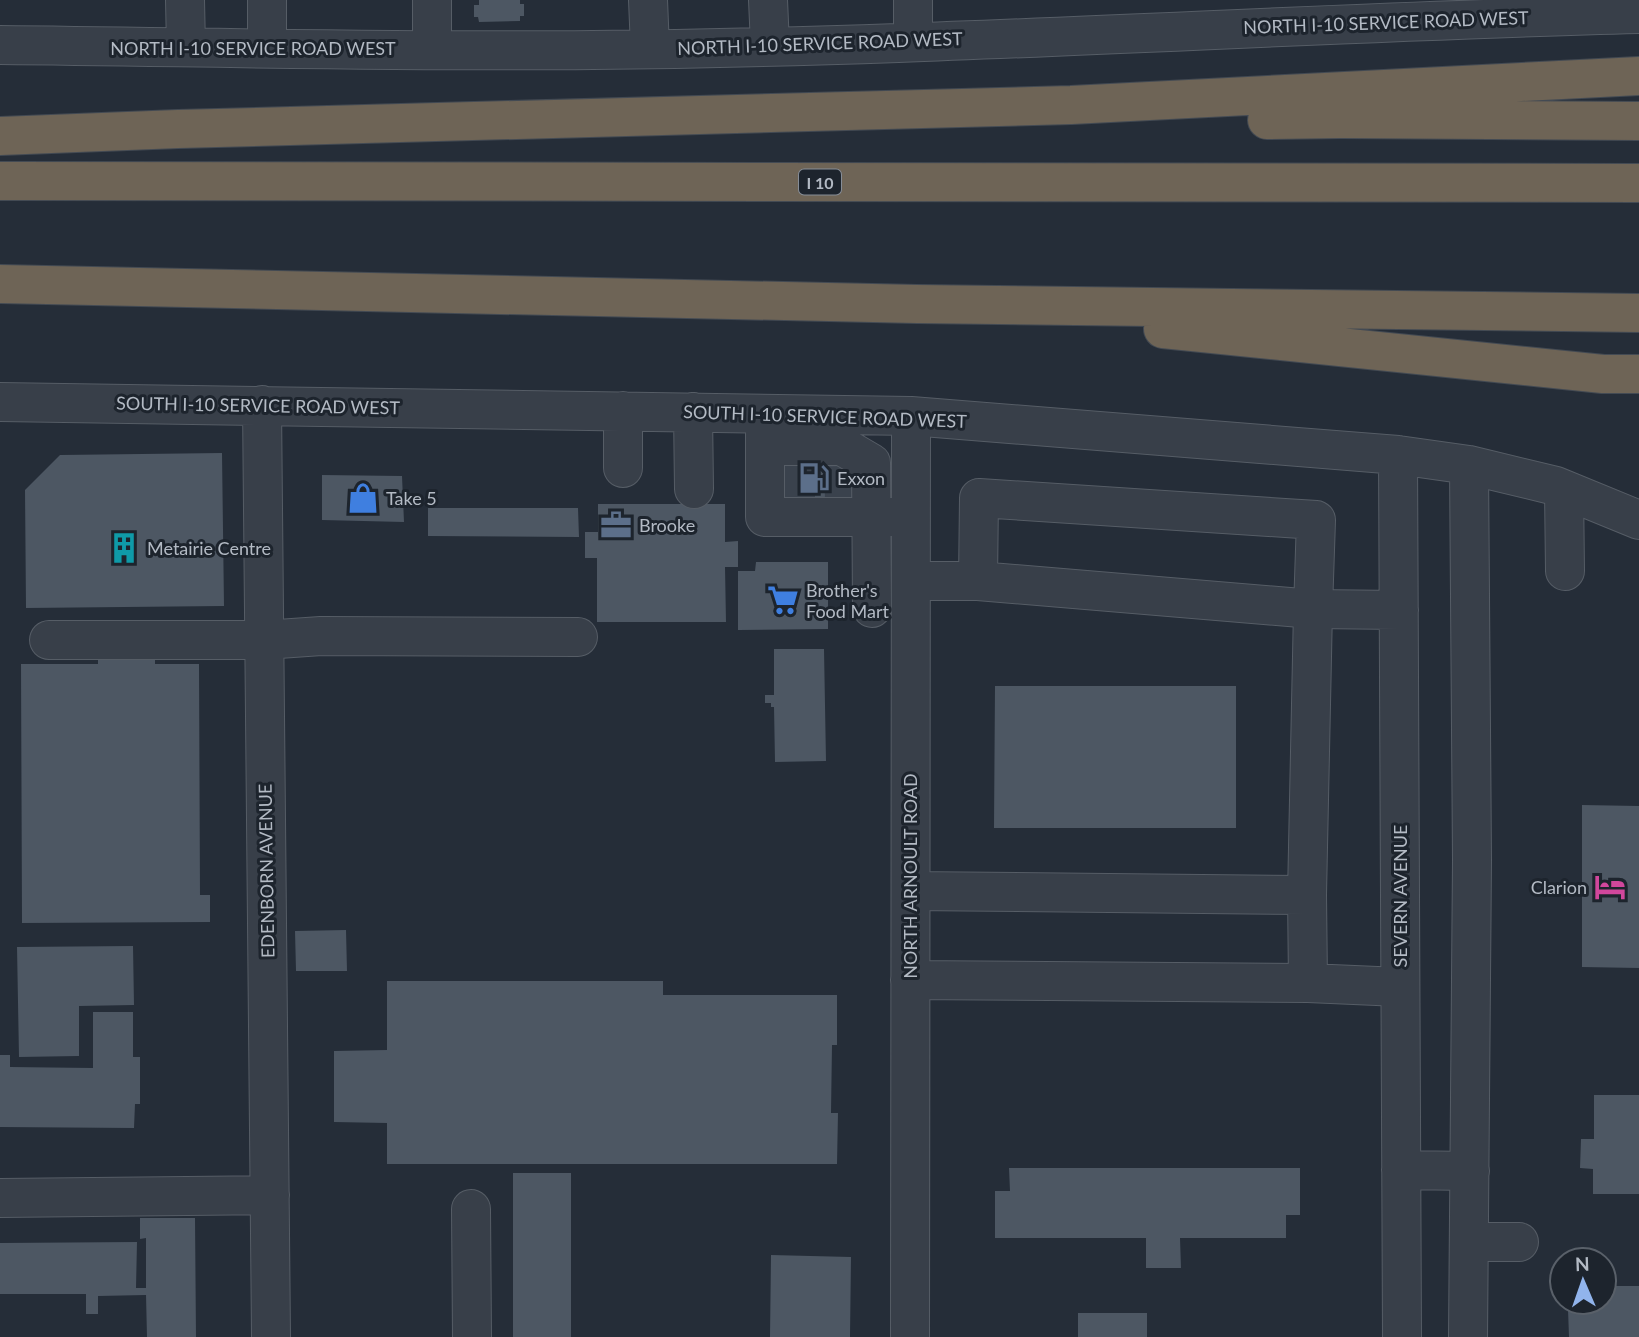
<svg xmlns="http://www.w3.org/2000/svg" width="1639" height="1337" font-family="Lato,sans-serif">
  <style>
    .building { fill: #4d5763 }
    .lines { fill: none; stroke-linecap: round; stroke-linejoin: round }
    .minor-tunnel { stroke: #3a424d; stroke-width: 38; stroke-dasharray: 38 19; stroke-linecap: butt }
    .minor-casing { stroke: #565d66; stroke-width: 40 }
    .highway-casing { stroke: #434a53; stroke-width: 40 }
    .minor { stroke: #383f49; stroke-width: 38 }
    .highway { stroke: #6e6456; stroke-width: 38 }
    .labels { text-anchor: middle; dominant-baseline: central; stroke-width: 6; stroke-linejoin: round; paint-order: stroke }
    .shield { fill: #1d242d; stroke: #868d97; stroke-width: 2 }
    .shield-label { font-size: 16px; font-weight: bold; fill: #b3bac4 }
    .street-label { font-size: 18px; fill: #b3bac4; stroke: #1d242d }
    .poi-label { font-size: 18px; fill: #b3bac4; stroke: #1d242d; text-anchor: start }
  </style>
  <rect width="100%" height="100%" fill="#252d38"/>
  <path class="building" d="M479 0H520V4H524V16H520V21L479 22 478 17H474V5H479Z
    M222 453 224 606 26 608 25 490 60 455Z
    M773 466H862L861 500 773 499Z
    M322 475 402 476 404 522 322 520Z
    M598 504H725V542L738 541V567H725L726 622H597V558H585V532H598Z
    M428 508H578L579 537 428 536Z
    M756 562H828V629L738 630V571H755Z
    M774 649H824L826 761 775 762 774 707H771V703H765V695H774Z
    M98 651H155V664H199L200 895H210V922L22 923 21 664H98Z
    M995 686H1236V828H994Z
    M1582 805 1639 806V968L1582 967Z
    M346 930 347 971H296L295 931Z
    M133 946 134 1005 79 1006V1056L19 1057 17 947Z
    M387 981H663V995H837V1045H832L831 1113H838L837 1164H387V1123L334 1122V1051L387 1050Z
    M93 1012H133V1057H140V1104H135L134 1128 0 1127V1055H10V1067L93 1068Z
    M1594 1095H1639V1194H1593V1169L1580 1168 1581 1139H1594Z
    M1009 1168H1300V1215H1286V1238H1180L1181 1268H1146V1238H995V1191H1010Z
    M513 1173H571V1337H513Z
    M140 1218H195L196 1337H147L146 1295 98 1296V1314H86V1294H0V1243L137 1242 136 1288H146V1238L140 1239Z
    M771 1255 851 1257 850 1337H770Z
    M1604 1286H1639V1337H1569L1568 1309H1582V1302H1604Z
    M1078 1313H1147V1337H1078Z"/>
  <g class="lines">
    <path class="minor-tunnel" d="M796 466V499
      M843 466 844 499"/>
    <defs>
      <path id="minor" d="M185 0 186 47
        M432 0V49
        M648 0 650 48
        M768 0 770 45
        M913 0V41
        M0 45C198 47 396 52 593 50 942 47 1290 23 1639 14
        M267 48V0
        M0 402 911 416 1398 455 1469 465 1556 486 1639 520
        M262 405 271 1337
        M693 412 694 489
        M765 422V517H897
        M765 446H842L871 463 872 608
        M1398 455 1402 1337
        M623 468V411
        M1564 490 1565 571
        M911 581H978L979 498 1316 520 1313 609 1399 610
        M49 640H264L321 636 578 637
        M911 891 1307 895 1313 609 978 581
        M910 980 1308 983 1307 895
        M1308 983 1400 987
        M1401 1170 1470 1171
        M0 1198 270 1195
        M471 1209 472 1337
        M1469 1242H1519
        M910 1337 911 416
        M1468 1337 1472 860 1469 465"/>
      <path id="highway" d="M1267 120 1341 119 1639 121
        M0 136 178 129 1071 105 1639 76
        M0 181 1639 183
        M0 284 917 304 1639 313
        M1163 329 1603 374H1639"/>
    </defs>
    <use href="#minor" class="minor-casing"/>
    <use href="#highway" class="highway-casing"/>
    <use href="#minor" class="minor"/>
    <use href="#highway" class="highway"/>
  </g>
  <defs>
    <symbol id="fuel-bare" viewBox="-9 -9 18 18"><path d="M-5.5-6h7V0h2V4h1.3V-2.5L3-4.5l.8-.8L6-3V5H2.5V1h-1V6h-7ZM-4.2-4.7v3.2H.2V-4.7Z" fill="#5c6f8a" stroke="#1d242d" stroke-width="2.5" paint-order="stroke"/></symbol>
    <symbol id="shop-bare" viewBox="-9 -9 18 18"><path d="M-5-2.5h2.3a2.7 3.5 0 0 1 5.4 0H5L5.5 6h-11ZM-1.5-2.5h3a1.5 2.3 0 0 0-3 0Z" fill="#3f7fe0" stroke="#1d242d" stroke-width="2.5" paint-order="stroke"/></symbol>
    <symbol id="office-bare" viewBox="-9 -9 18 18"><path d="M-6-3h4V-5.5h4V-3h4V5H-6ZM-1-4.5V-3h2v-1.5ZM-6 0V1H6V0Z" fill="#5c6f8a" stroke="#1d242d" stroke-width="2.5" paint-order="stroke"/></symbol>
    <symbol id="building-bare" viewBox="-9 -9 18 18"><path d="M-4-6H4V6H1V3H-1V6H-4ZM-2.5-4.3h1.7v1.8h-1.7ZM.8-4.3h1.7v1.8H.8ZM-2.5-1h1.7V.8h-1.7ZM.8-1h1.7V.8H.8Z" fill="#0f9aa8" stroke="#1d242d" stroke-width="2.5" paint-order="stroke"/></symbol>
    <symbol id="supermarket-bare" viewBox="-9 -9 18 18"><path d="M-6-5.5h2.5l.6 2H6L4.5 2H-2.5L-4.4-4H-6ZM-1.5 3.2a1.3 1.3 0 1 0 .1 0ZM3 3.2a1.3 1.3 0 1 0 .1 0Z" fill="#3f7fe0" stroke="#1d242d" stroke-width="2.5" paint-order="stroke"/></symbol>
    <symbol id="hotel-bare" viewBox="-9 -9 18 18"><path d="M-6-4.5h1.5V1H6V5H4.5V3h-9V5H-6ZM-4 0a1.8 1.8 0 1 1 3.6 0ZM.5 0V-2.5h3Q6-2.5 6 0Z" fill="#d1479c" stroke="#1d242d" stroke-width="2.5" paint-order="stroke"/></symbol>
  </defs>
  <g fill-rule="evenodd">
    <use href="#fuel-bare" x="792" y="456" width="44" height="44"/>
    <use href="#shop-bare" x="341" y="476" width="44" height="44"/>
    <use href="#office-bare" x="594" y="503" width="44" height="44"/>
    <use href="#building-bare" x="102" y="526" width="44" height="44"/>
    <use href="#supermarket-bare" x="761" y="578" width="44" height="44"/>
    <use href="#hotel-bare" x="1588" y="865" width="44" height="44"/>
  </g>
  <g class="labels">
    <rect class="shield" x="799" y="169.5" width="42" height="25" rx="5"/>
    <g class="shield-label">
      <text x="820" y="182">I 10</text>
    </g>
    <g class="street-label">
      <text transform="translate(1386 22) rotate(-2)">NORTH I-10 SERVICE ROAD WEST</text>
      <text transform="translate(820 43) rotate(-2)">NORTH I-10 SERVICE ROAD WEST</text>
      <text x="253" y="48">NORTH I-10 SERVICE ROAD WEST</text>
      <text transform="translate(258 405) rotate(1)">SOUTH I-10 SERVICE ROAD WEST</text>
      <text transform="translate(825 416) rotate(2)">SOUTH I-10 SERVICE ROAD WEST</text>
      <text transform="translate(266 871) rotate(-91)">EDENBORN AVENUE</text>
      <text transform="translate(910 876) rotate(-90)">NORTH ARNOULT ROAD</text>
      <text transform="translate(1400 896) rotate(-90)">SEVERN AVENUE</text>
    </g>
    <g class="poi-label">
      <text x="837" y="478">Exxon</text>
      <text x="386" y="498">Take 5</text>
      <text x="639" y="525">Brooke</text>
      <text x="147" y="548">Metairie Centre</text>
      <text x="806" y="590">Brother's<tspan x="806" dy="21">Food Mart</tspan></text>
      <text x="1587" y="887" text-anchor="end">Clarion</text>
    </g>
  </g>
  <g transform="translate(1583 1281) rotate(358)"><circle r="33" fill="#1d242d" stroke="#596069" stroke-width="2"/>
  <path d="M0-5L12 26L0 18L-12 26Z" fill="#91b4ec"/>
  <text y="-10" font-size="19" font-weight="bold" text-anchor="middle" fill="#b3bac4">N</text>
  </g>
</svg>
